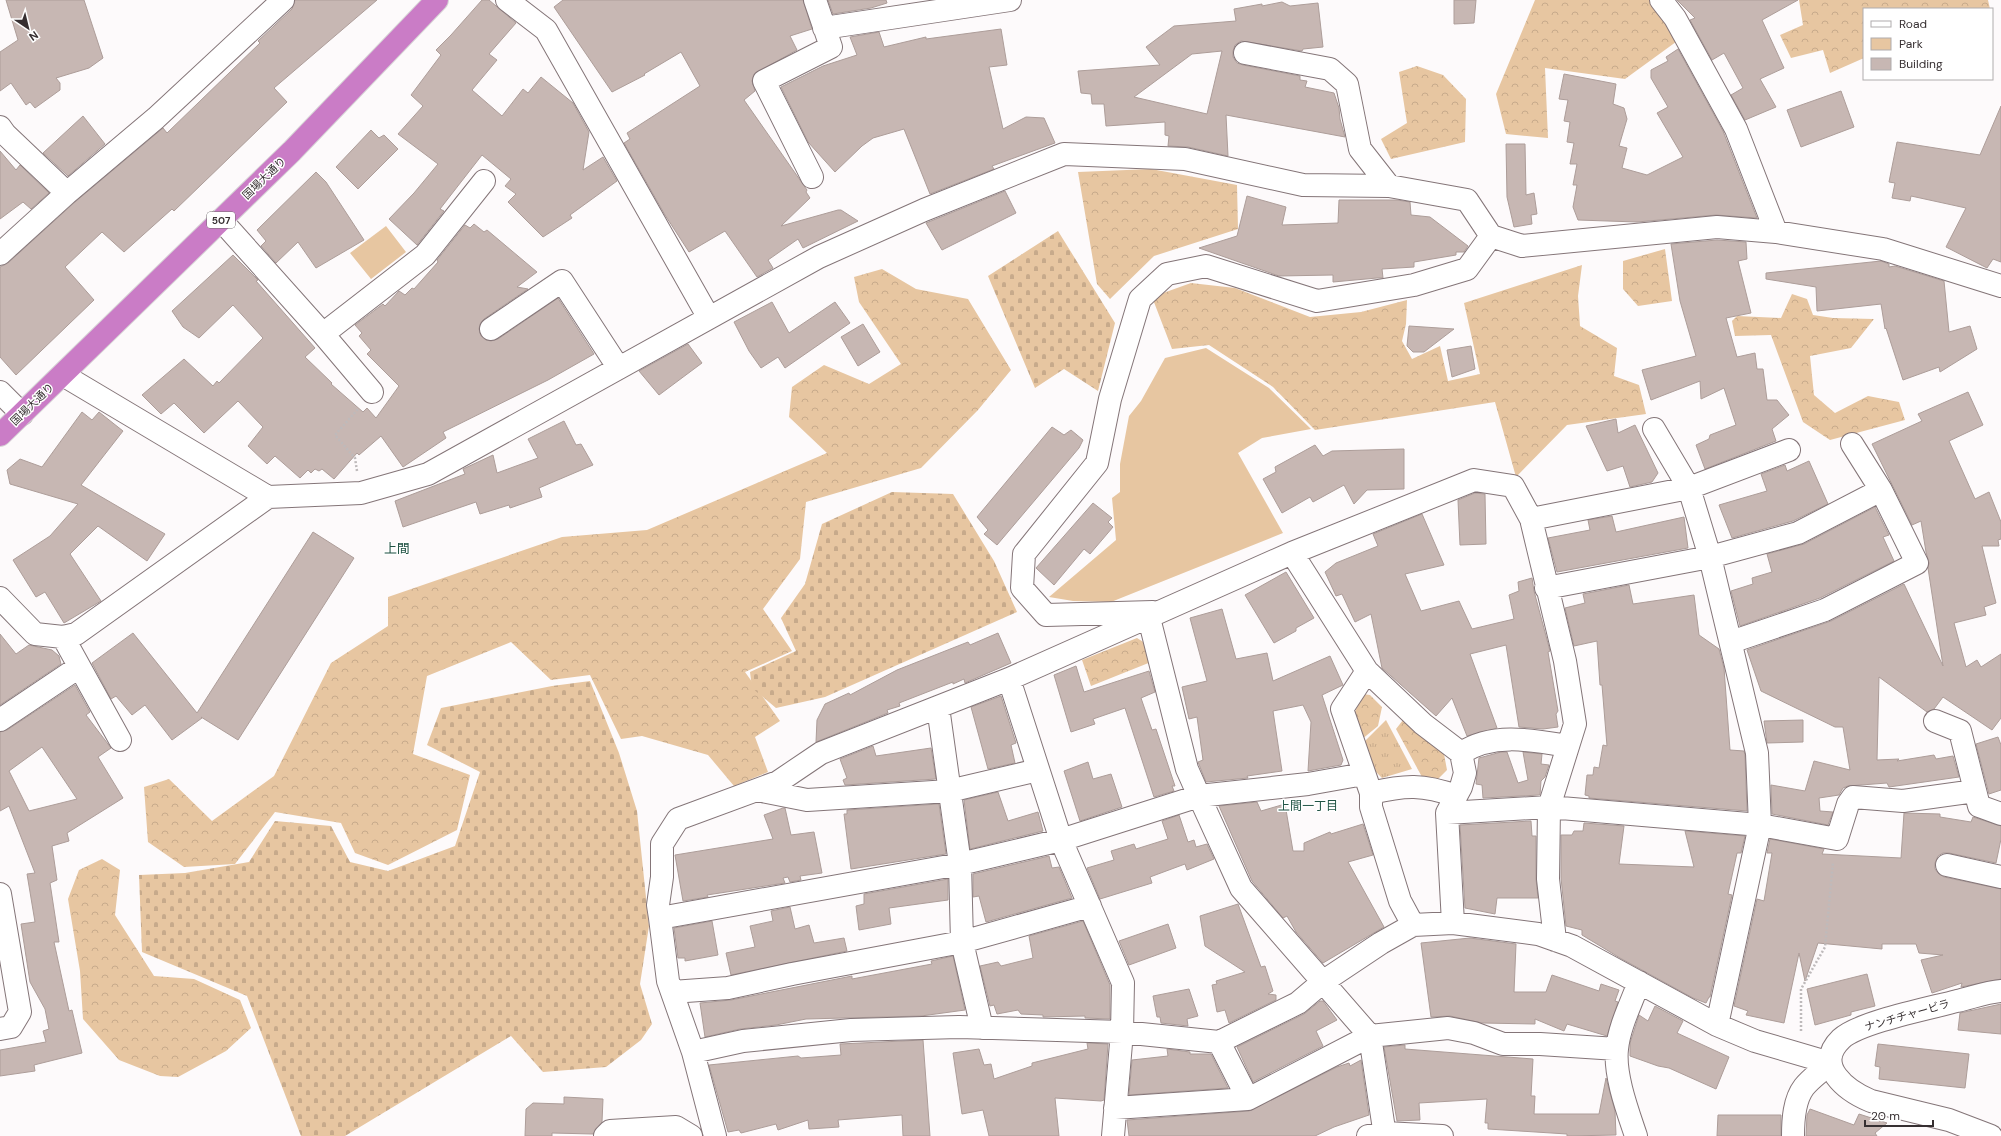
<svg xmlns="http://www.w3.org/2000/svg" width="2001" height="1136" font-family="'DM Sans','Noto Sans JP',sans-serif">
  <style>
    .grass { fill: url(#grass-tufts) }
    .forest { fill: url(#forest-crowns) }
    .cemetery { fill: url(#cemetery-stones) }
    .park { fill: #e7c6a1 }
    .building { fill: #c7b7b3; stroke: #ad9d99; fill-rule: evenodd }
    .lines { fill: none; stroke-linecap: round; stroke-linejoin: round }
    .minor-casing { stroke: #847578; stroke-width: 24 }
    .tertiary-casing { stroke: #847578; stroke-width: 24 }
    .trunk-casing { stroke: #d7d5d6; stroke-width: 24 }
    .path { stroke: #bebabb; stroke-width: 2.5; stroke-dasharray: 2 2; stroke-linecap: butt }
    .minor { stroke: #fff; stroke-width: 22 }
    .tertiary { stroke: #fff; stroke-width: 22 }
    .trunk { stroke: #ca7cc6; stroke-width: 22 }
    .labels { text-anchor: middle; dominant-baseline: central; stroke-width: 3; stroke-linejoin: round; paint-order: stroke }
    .shield { fill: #fff; stroke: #726d6f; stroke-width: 1 }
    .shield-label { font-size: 10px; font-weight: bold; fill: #362f31 }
    .street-label { font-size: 11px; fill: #362f31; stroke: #fff }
    .neighbourhood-label { font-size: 12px; fill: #205344; stroke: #fff }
    .quarter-label { font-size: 13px; fill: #205344; stroke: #fff }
  </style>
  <defs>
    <pattern id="grass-tufts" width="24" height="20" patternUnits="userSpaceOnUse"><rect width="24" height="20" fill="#e7c6a1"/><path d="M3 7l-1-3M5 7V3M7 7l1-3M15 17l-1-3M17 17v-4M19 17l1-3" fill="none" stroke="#c7aa8b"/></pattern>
    <pattern id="forest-crowns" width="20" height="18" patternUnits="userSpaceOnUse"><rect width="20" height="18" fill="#e7c6a1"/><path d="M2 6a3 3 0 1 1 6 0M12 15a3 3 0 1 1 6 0" fill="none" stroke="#c7aa8b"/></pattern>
    <pattern id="cemetery-stones" width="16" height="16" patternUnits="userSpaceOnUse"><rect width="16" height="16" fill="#e7c6a1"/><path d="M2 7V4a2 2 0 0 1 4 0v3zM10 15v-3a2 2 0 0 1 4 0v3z" fill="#c7aa8b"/></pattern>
  </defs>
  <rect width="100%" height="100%" fill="#fdfafb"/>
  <path class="grass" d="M1386 720 1412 769 1382 778 1373 769 1365 741Z"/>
  <path class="forest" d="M1535 0H1652L1680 39 1625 79 1545 68 1548 138 1506 134 1496 94Z
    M1799 0H1988L1990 9H1864V58L1830 73 1823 50 1791 58 1780 35 1803 25Z
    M1417 66 1443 75 1466 99 1465 142 1391 159 1381 139 1407 123 1399 72Z
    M1151 169 1237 185 1238 229 1154 256 1110 299 1097 284 1078 172Z
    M1665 249 1672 301 1638 306 1623 289V261Z
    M1582 265 1578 296 1580 326 1617 348 1614 376 1639 385 1646 414 1567 425 1516 477 1495 402 1315 430 1273 387 1209 345 1172 349 1152 297 1191 283 1235 288 1310 317 1361 312 1407 300 1406 324 1402 341 1412 359 1440 346 1448 381 1480 374 1464 303Z
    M882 269 916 289 968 299 1011 370 978 410 921 468 806 502 800 559 763 609 792 651 745 672 780 721 755 737 768 772 734 786 708 755 642 736 621 739 590 675 551 680 511 642 427 676 413 754 470 775 457 830 388 865 355 853 341 823 275 812 235 864 184 867 148 842 144 787 169 779 212 821 274 776 331 663 388 626V597L562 537 647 530 827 453 789 417 792 387 824 365 869 384 901 364 859 302 854 277Z
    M1792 294 1807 299 1813 315 1833 318 1874 319 1851 348 1810 356 1814 395 1835 413 1868 396 1899 402 1905 420 1830 440 1803 422 1771 335 1735 336 1732 321 1737 316 1781 318Z
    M1137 638 1148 645 1151 662 1091 686 1082 660Z
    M1363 694 1370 695 1382 707 1378 726 1361 740 1354 714Z
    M1403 720 1444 754 1447 770 1437 780 1422 777 1396 729Z
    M102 859 120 870 115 915 154 976 194 979 240 1000 251 1028 226 1051 178 1077 160 1076 119 1060 83 1019 80 971 68 899 79 870Z"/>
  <path class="cemetery" d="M1058 231 1115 323 1098 391 1064 369 1035 388 988 276Z
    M892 492 953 494 994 561 1017 612 825 697 776 708 752 688 750 672 796 651 781 618 805 584 822 524Z
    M590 681 619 753 637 811 649 926 640 984 652 1024 641 1040 606 1067 543 1072 511 1036 345 1136H301L247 996 142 952 139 875 185 873 249 862 275 821 331 826 350 862 388 871 455 846 480 772 427 745 441 708 552 686Z"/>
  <path class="park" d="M386 226 406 252 371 279 350 253Z
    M1206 348 1269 388 1311 429 1262 438 1238 453 1283 533 1111 602 1073 601 1049 597 1116 540 1112 498 1120 492V464L1129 416 1141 401 1165 358Z"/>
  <path class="building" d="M6 0H84L103 58 89 68 56 78 60 83V90L35 108 30 102 26 105 11 83 0 91V52L18 40Z
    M295 0H377L274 88 287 102 174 211 172 209 124 252 102 232 65 267 94 300 16 375 0 357V267L8 263 75 202 163 128 167 133 260 43 258 41 292 9Z
    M482 0H489L516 23 489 54 497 60 472 90 502 116 523 89 528 93 541 77 573 103 589 132 583 170 603 157 617 181 570 215 572 218 543 237 508 202 516 194 505 186 511 179 482 155 440 209 444 211 417 245 389 219 414 193 438 164 398 134 423 106 411 95 441 55 436 50 451 35Z
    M563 0H803L812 29 790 36 797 50 754 74 752 81 755 91 744 100 807 190 806 192 810 198 781 226 838 210H841L858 221 803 248 798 239 768 260 773 268 757 277 725 231 689 252 665 215 624 143 630 139 627 133 700 86 681 52 644 74 645 75 612 92 554 7Z
    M828 0H886L887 3 871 8 833 14Z
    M1454 0H1476L1474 23 1454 24Z
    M1677 0H1798L1762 20 1784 68 1760 79 1776 107 1745 120 1731 95 1743 88 1724 53 1712 60 1690 20 1695 18Z
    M1282 2 1290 6 1318 3 1323 47 1303 49 1302 51 1241 41 1235 45 1233 51V57L1237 63 1243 65 1300 76V80L1307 81 1305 87 1334 93 1339 108 1340 119 1345 137 1226 115 1228 156 1188 147 1168 146 1169 136 1165 135V122L1106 126 1104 104H1092L1091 94 1081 93 1078 71 1160 65 1146 47 1174 26 1236 21 1234 9 1262 4V6ZM1222 51 1207 114 1134 97 1192 54Z
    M1001 29 1007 65 989 67 1003 129 1026 117 1044 118 1055 143 992 166 994 169 930 194 904 129 873 138 862 146 835 172 808 142 781 87 823 66 857 55 850 37 879 32 884 47 926 37V39Z
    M1678 49 1723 131 1757 218 1716 215 1637 222 1578 220 1573 207 1577 185H1573L1577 164H1570L1574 143 1567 142 1570 122 1564 121 1568 100 1559 99 1564 74 1616 84 1613 104 1624 108 1627 119 1619 146 1627 148 1622 168 1647 175 1683 157 1657 113 1668 107 1651 78V70L1668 61 1666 57Z
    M1841 91 1854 127 1801 147 1787 110Z
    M2001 106V262L1993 259 1987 268 1946 247 1966 208 1911 196 1910 201 1892 198 1895 183 1889 182 1897 142 1980 155Z
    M83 116 105 144 68 176 43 153Z
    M371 130 379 138 384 135 398 149 358 189 336 167Z
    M1506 144H1525L1526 195 1534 193 1537 214 1531 215 1532 224 1514 227 1507 197Z
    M0 151 16 170 20 165 49 193 31 209 23 202 0 219Z
    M316 172 326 182 364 240 316 268 298 242 276 263 261 246 266 241 257 230Z
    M1005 191 1016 213 942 250 926 223Z
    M1247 196 1286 207 1282 225 1338 223 1339 200H1397L1410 202 1411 215 1430 217 1468 246 1464 252H1456V255L1414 262V267L1382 269 1383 278H1377L1333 282V275L1279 276 1199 248 1237 236Z
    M474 224 484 232 487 230 537 272 517 287 528 289 484 319 480 324 479 329 481 336 486 340 491 341 498 339 558 298 594 354 548 380 443 432 446 438 403 467 381 436 359 455 357 453 334 479 322 469 319 471 315 469 311 473 308 470 300 478 275 456 267 464 248 446 263 427 238 401 204 433 174 403 161 414 142 395 184 359 213 386 217 381 219 383 263 338 233 305 199 338 183 327 172 311 233 255 258 280 256 281 315 348 305 357 332 383 331 384 363 412 367 408 376 418 399 386 367 354 371 350 359 336 362 333 355 325 383 304 385 306 399 291 405 295 412 288 414 289 438 262 437 260 465 225 470 228Z
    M1717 240 1746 242 1747 259 1738 261 1751 313 1726 318 1737 357 1755 353 1757 369H1763L1767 400H1777L1789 415 1772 429 1776 441 1705 469 1696 445 1709 439 1710 435 1736 425 1724 388 1701 399 1700 381 1651 400 1642 370 1696 356 1680 301 1671 244Z
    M1881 261 1889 264V267L1895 266 1944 281 1949 332 1970 326 1977 349 1940 372 1939 367 1903 380 1886 328 1885 329 1881 304 1817 311 1816 287 1766 279V273Z
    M772 302 789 333 835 302 850 323 785 368 778 357 761 368 749 351 734 322Z
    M863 324 880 352 858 366 841 337Z
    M1409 326 1454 329 1424 352H1413L1407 346Z
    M688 344 702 363 659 395 639 371Z
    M1471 346 1475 369 1452 377 1447 350Z
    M1968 392 1983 425 1949 441 1975 499 1989 492 2001 522V539L1998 540 1999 546H1982L1996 603 1984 607 1986 615 1954 623 1966 667 1977 660 1981 667 2001 654V718L1992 730 1943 697 1934 709 1927 712 1879 677 1877 760 1899 759 1897 761 1934 755 1936 759 1953 756 1959 777 1889 787 1887 783 1848 786 1843 788 1839 795 1819 798 1820 811 1833 812 1828 825 1772 814 1771 785 1805 791 1814 761 1850 770 1843 727H1835L1761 691 1747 650 1831 621 1904 584 1943 666 1928 568 1929 563 1926 552 1921 521 1912 525 1872 444 1922 421 1918 414Z
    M82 412 92 420 99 412 123 431 81 485 165 534 147 561 98 526 70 554 101 601 64 623 45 592 36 597 13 560 50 536 78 504 10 484 7 470 20 459 42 467Z
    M1616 419 1618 433 1635 425 1658 473 1652 482 1630 487 1623 466 1607 471 1586 426Z
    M564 421 576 445 581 444 593 465 539 488 542 497 510 508 509 505 480 514 476 502 403 527 395 501 465 474 463 469 493 455 497 473 538 458 528 439Z
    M1052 427 1064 435 1071 430 1083 440 1079 448 997 545 984 534 988 530 977 517Z
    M1315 445 1323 456 1332 451 1404 449V489L1367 490 1354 504 1344 485 1313 502 1310 497 1282 513 1263 479 1276 472 1275 467Z
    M1809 461 1828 504 1793 521 1732 538 1719 505 1767 491 1761 474 1785 465 1787 471Z
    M1475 493 1485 494 1486 544 1460 545 1458 500Z
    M1093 503 1112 518 1108 522 1113 527 1090 554 1084 549 1054 585 1036 568Z
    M1875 507 1889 535 1883 537 1894 561 1820 598 1740 626 1731 591 1753 584 1752 578 1772 572 1767 554 1804 544Z
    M1422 514 1444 565 1405 574 1421 611 1459 601 1472 629 1514 619 1509 595 1519 591 1518 582 1532 578 1534 591 1550 651 1548 652 1558 711 1556 714 1558 727 1543 729 1519 727 1506 645 1470 654 1497 728 1467 736 1452 698 1436 716 1382 668 1371 614 1355 622 1342 594 1336 596 1325 572 1336 563 1378 546 1373 534Z
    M1612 516 1616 532 1684 517 1688 548 1557 572 1548 538 1590 530 1588 520Z
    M313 532 354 558 238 740 201 717 202 718 172 740 145 705 132 715 116 696 111 699 92 663 133 633 197 713Z
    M1286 572 1314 618 1296 628V631L1274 643 1245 595Z
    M1629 585 1633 604 1694 595 1699 635 1719 649 1724 668 1730 750 1744 751 1745 755 1747 811 1589 798V796L1585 795 1587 775H1593L1594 767 1599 768 1603 745 1607 746 1602 685H1600L1597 641 1574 646 1565 608 1585 603 1583 594Z
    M1222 609 1236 659 1267 653 1273 681 1330 656 1343 685 1322 695 1343 760 1341 765 1308 771 1311 722 1303 705 1273 711 1282 771 1247 776 1248 778 1206 782 1198 762 1203 760 1197 717 1189 719 1182 687 1207 681 1190 618Z
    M998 633 1011 663 965 683 964 679 953 684V682L899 703 900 706 887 710 888 713 816 742 817 720 825 704 849 693 850 695 897 670 968 642 970 645Z
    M0 634 16 654 29 645 52 650 59 656 61 664 0 705Z
    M1076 666 1084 692 1149 671 1155 692 1141 698 1152 730 1156 729 1175 786H1172L1174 791 1154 797 1125 708 1093 719 1095 724 1071 732 1054 675Z
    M75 685 90 712 86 715 111 748 98 757 123 798 67 833 69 841 52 846 57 880 50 883 59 942H54L69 1011 72 1010 82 1053 34 1065 35 1071 0 1076V1050L46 1042 43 1031 49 1029 45 1009 30 982 21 924 35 922 27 874 35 873 9 806 0 811V732L7 730ZM42 747 77 799 29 811 9 771Z
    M1001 696 1016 743 1011 745 1015 763 988 769 971 707Z
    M1803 720V742L1767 743 1764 721Z
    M1998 737 2001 745V790L1989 794 1976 744Z
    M873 746 876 756 931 748 936 779 845 785 843 780 847 778 840 759Z
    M1501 752H1507L1518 783 1528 780 1523 752 1542 754 1541 764 1549 765 1545 777 1541 781 1540 795 1483 798 1482 785 1476 784 1479 758Z
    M1088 762 1093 779 1111 774 1122 807 1080 821 1064 771Z
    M998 792 1008 821 1038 812 1043 831 970 849 964 800Z
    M1257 802 1261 811 1285 804 1293 851H1304V843L1330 832 1331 834 1363 824 1373 855 1348 862 1384 927 1323 963 1296 932 1287 916 1283 918 1252 881 1219 806Z
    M939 804 946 854 851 869 844 814H847V810Z
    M783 808H785L791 835 814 832 822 873 800 876 801 880 790 882 788 877 783 878 785 883 707 895 708 897 683 901 675 855 773 839 764 815Z
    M1904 813 1940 814V817L1971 822 1973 817 2001 826V839L1996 863 1949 853H1943L1938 856 1935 863V869L1939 874 1944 877 2001 889V979L1961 987 1962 983 1932 993 1921 960 1943 955 1919 953 1916 944H1882V949L1818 943 1805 981 1799 953 1784 1023 1746 1015 1748 1011 1734 1006 1757 899 1764 901 1772 853H1767L1770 839 1824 849 1822 854 1901 858Z
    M1179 815 1188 842 1194 840 1196 847 1207 844 1214 859 1187 870 1185 864 1150 877 1152 883 1100 899 1087 868 1114 860 1111 851 1134 844 1136 849 1168 839 1162 821Z
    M1531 821 1532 836H1536V879L1538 898H1497L1495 914 1465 908 1460 825Z
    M1584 823 1624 826 1619 864 1694 867 1685 831 1745 836 1741 853H1737L1728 894 1732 895 1710 997H1709L1706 1003 1693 998 1620 958 1582 935V930L1566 926 1561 878V835H1572L1574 831H1583Z
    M1049 856 1052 868 1059 867 1072 898 986 922 979 896 973 897V874Z
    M948 879V900L889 908 891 924 859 930 856 906 864 904V894Z
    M1238 904 1261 967 1265 966 1273 991 1268 994 1276 995V1000L1229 1023 1225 1010 1217 1012 1212 985 1217 984 1216 981 1245 972 1205 946 1200 916Z
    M790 907 795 929 809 925 814 943 844 938 847 951 731 975 726 953 755 947 750 926 773 921 771 911Z
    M712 921 718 955 685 961V958H678L674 928Z
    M1083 921 1110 985V1019L1085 1018V1016L1043 1017V1015L1021 1014 1018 1010 997 1014 994 1005 990 1006 980 966 998 962 1001 966 1033 958 1029 936Z
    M1168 924 1176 948 1129 965 1119 941Z
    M1470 938 1516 944 1514 992H1546L1552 975 1599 991 1601 984 1619 990 1615 1001 1618 1002 1607 1036 1567 1024 1564 1031 1535 1019V1024L1482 1023 1450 1016 1431 1017 1421 943Z
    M953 956 965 1010 921 1016 806 1019 776 1025 740 1029 705 1037 700 1003 731 1000 852 976V979L932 964 931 961Z
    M1867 974 1875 1006 1851 1012V1015L1815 1025 1807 989Z
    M1189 989 1198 1016 1187 1019 1188 1026 1161 1023 1160 1017H1157L1153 996Z
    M1320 1001H1323L1337 1020 1316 1031 1323 1046 1253 1082 1237 1047 1304 1014Z
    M2001 1004V1034L1958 1030 1960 1013Z
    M1655 1006 1683 1021 1677 1033 1729 1057 1716 1089 1669 1068 1658 1066 1630 1056V1043L1639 1015 1648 1021Z
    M923 1040 930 1136H903L902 1115 838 1120 839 1127 809 1129 808 1120 778 1130 776 1124 741 1133 739 1130 728 1132 709 1065 798 1056 801 1058 841 1055 840 1044Z
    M1087 1043 1108 1044 1104 1100 1101 1101 1055 1098 1059 1136H989L983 1110 962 1114 953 1053 979 1049 984 1065 991 1064 994 1079 1032 1066V1063L1088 1049Z
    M1878 1044 1969 1054 1965 1088 1879 1079 1880 1067 1875 1066Z
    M1405 1045V1049L1533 1059 1531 1096H1535L1534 1114H1599L1606 1078 1615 1111 1616 1135 1567 1136V1134L1488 1129V1123H1485L1487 1099 1419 1103 1420 1120 1397 1121 1384 1047Z
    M1167 1049 1190 1052V1054H1211L1228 1088 1129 1095 1132 1060 1168 1056Z
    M1361 1060 1369 1115 1334 1127 1315 1136H1129L1127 1120 1249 1111 1337 1067 1349 1063 1350 1066Z
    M564 1097 603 1099 602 1122 593 1134 552 1133V1136H525L526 1109 533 1103 564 1104Z
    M1810 1109 1854 1125 1859 1114 1887 1123 1875 1133 1877 1136H1806L1807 1115Z
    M1718 1115H1781V1136H1717Z"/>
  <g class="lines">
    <defs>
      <path id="minor" d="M507 0 546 30 709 318
        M1661 0 1675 18 1736 129 1776 232
        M824 28 1010 0
        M1245 53 1330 69 1347 84 1360 149 1389 186
        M0 127 5 134 67 193
        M812 177 764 81 831 47 815 0
        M221 220 323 334 372 392
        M0 254 67 193 156 118 283 0
        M491 329 562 281 618 367
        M323 334 425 255 484 181
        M63 375 268 497
        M0 392 22 414
        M1654 429 1689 488 1710 557 1757 753 1760 825 1717 1025
        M1531 519 1689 488 1789 450
        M1292 553 1367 671 1423 724 1461 753 1465 773 1461 787 1447 813 1453 923
        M1546 588 1710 557 1798 533 1881 490
        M0 598 35 634 63 637 76 634 268 497 361 493 428 474 819 257 924 210 1064 154 1185 159 1303 185 1389 186 1467 200 1491 236 1522 246 1717 227 1776 232 1883 249 2001 286
        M1153 612 1046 615 1022 588 1024 554 1097 463 1110 399 1140 299 1167 274 1206 266 1317 301 1414 285 1467 269 1491 236
        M1149 618 1187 769 1199 796 1241 888 1370 1036 1385 1136
        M63 637 120 740
        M1731 642 1825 610 1917 563 1881 490 1852 444
        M1367 671 1342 709 1371 793V807L1400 901 1413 925
        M1009 679 1061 840 1123 983 1122 1032 1113 1136
        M938 707 960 864 962 942 982 1028
        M0 720 79 667
        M1935 721 1960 731 1979 806 2001 814
        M1461 753C1493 732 1532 740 1568 746
        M757 790 807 800 949 791 1038 770
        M1371 793C1405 785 1423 784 1456 796
        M1447 813 1549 807 1760 825 1837 839 1848 804 1853 797 1903 801 1975 791
        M1947 865 2001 877
        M0 894 20 1012 11 1027 0 1029
        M660 918 960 864 1061 840 1199 796 1308 784 1364 774
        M672 992 728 988 792 974 962 942 1090 906
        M1219 1042 1248 1099
        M693 1052 743 1041 851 1030 959 1027 1122 1032 1219 1042 1298 1003 1324 981 1381 943 1413 925 1453 923 1538 934 1572 946 1717 1025 1755 1041 1830 1063
        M1115 1108 1248 1099 1370 1036 1448 1028 1474 1033 1503 1044H1540L1617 1049
        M605 1136 610 1131 676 1127 691 1136
        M715 1136 693 1052 668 981 660 918 658 905 662 877V844L678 819 778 782 821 753 1009 679 1292 553 1474 480 1513 486 1531 519 1565 661 1575 724 1549 807 1548 879 1555 940
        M1368 1136 1385 1133 1442 1136
        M1636 1136C1628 1112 1614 1075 1617 1049 1619 1027 1631 1004 1639 982
        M1793 1136C1793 1120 1794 1100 1804 1087 1811 1078 1822 1071 1830 1063"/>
      <path id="tertiary" d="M1991 1136 1949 1120 1871 1101C1847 1091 1813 1066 1841 1039 1859 1022 1931 1008 1957 1001 1971 998 1986 992 2001 991"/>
      <path id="trunk" d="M0 435 292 151 437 0"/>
    </defs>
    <use href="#minor" class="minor-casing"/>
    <use href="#tertiary" class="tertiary-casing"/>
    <use href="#trunk" class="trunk-casing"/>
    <path class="path" d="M357 471 355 458 335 435 358 409
      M1801 1031V989L1825 947 1833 862"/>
    <use href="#minor" class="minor"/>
    <use href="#tertiary" class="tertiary"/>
    <use href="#trunk" class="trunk"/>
  </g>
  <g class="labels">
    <rect class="shield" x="207" y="212" width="28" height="16" rx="3"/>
    <g class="shield-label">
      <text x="221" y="220">507</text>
    </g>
    <g class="street-label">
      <text transform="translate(264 178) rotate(-44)">国場大通り</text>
      <text transform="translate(32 404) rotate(-44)">国場大通り</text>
      <text transform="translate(1907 1015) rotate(-16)">ナンチチャービラ</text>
    </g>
    <g class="neighbourhood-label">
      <text x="1308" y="806">上間一丁目</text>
    </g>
    <g class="quarter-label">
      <text x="397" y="548">上間</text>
    </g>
  </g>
  <rect x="1863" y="8" width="130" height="72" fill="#ffffff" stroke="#afacad"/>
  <rect x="1871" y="21" width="20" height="6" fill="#ffffff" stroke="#afacad"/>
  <text x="1899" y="28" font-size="12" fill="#362f31">Road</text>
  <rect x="1871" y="38" width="20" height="12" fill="#e7c6a1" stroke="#afacad"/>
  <text x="1899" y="48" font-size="12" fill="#362f31">Park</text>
  <rect x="1871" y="58" width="20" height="12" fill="#c7b7b3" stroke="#afacad"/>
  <text x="1899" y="68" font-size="12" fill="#362f31">Building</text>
  <g transform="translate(28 28) rotate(145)" stroke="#ffffff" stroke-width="3" paint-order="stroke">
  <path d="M0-3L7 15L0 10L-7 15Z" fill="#362f31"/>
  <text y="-6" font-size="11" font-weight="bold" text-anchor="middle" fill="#362f31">N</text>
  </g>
  <path d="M1865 1120v6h68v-6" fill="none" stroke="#362f31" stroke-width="2"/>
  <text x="1871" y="1120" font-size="12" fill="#362f31" stroke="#ffffff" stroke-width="3" paint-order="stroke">20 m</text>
</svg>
